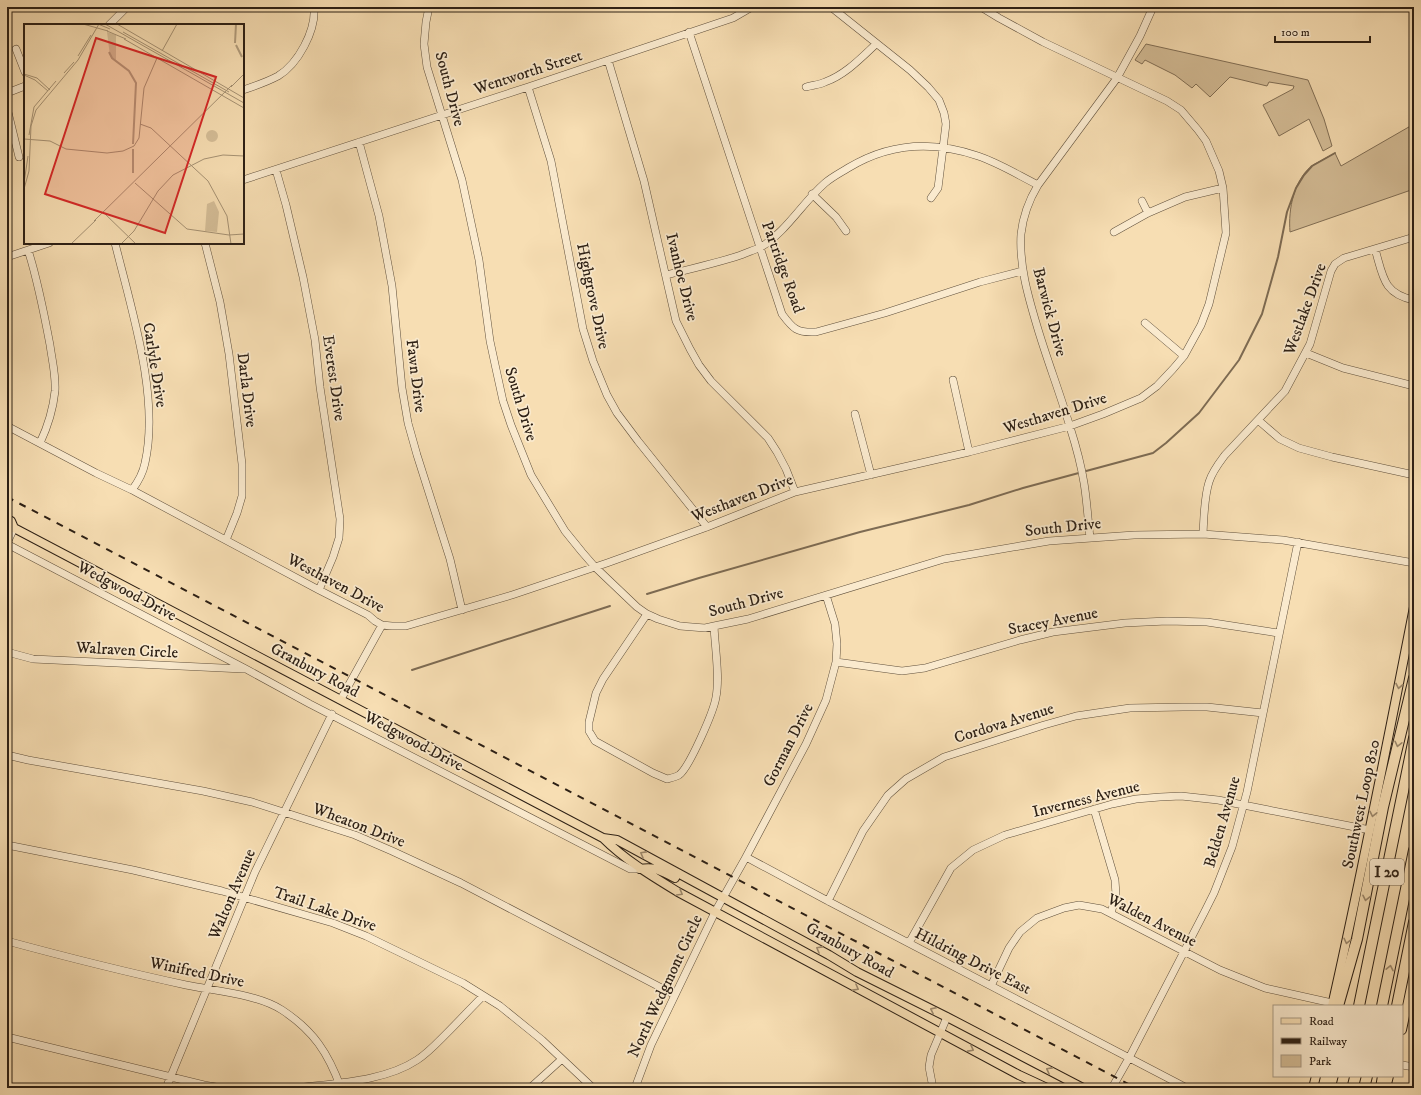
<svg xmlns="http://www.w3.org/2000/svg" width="1421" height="1095" font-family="'IM FELL DW Pica',serif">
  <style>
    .green { fill: #d5be98; stroke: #816f56 }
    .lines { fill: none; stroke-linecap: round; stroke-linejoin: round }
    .stream { stroke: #7d6b53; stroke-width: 2 }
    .minor-casing { stroke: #60503c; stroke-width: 8 }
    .major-casing { stroke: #2d2015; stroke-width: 10 }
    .highway-casing { stroke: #2d2015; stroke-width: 12 }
    .minor { stroke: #faeace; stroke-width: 7 }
    .major { stroke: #f7deb3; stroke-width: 8 }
    .highway { stroke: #f7deb3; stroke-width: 10 }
    .rail { stroke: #2d2015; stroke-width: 2; stroke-dasharray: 7 7; stroke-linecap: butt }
    .oneway { stroke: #9c886c }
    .labels { text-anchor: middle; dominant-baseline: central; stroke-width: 3.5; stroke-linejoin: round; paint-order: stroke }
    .shield { fill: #faeace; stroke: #6a5d4c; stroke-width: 1 }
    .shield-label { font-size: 15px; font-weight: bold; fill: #2d2015 }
    .street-label { font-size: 16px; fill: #2d2015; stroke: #faeace }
    .inset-river { fill: none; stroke: #b29d7d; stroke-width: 2 }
    .inset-road { fill: none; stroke: #a69274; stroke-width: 1 }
    .view { fill: #d62828; fill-opacity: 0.15; stroke: #d62828; stroke-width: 2 }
    .inset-edge { fill: none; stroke: #2d2015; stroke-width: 2 }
  </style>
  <rect width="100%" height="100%" fill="#f7deb3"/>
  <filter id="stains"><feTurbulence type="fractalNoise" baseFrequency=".005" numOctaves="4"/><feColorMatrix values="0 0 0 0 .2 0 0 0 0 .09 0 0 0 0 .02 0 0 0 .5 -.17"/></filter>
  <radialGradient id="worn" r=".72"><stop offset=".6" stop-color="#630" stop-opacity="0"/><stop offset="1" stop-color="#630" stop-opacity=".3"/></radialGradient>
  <path class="green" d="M1146 44 1308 80 1324 119 1332 146 1323 151 1309 119 1279 136 1263 105 1293 89 1294 86 1269 82 1267 86 1230 77 1210 97 1196 84 1192 88 1175 75 1145 60 1142 64 1135 60Z
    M1414 124V189L1290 232C1288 209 1294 179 1313 165 1320 161 1328 157 1335 153L1341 166Z"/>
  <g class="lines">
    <path class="stream" d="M647 594 699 578 860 532 969 505 1023 488 1153 453 1166 443 1199 413 1239 360 1262 314 1278 257 1287 212 1296 188 1304 175 1312 166 1335 153
      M412 670 610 606"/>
    <defs>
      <path id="minor" d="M429 7 426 22 424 44 427 67 462 180 479 260 490 341 496 369 503 401 511 425 531 475 565 531 582 552 595 567 637 607 647 614 658 619 680 626 705 628 714 626 748 619 944 559 1049 541 1134 535 1203 534 1283 540 1414 563
        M831 7 910 70 928 87 939 100 944 113 946 124 938 188 931 198
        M109 25 127 7
        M689 32 782 314C793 329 797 333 816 332L885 313 980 282 1022 271
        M16 49 25 72
        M608 60 644 181 676 321 690 349 699 365 711 381 768 438 777 452 786 469 795 492
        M528 87 551 161 583 329 593 361 607 395 617 413 638 441 707 527
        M806 87C812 85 819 85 825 82 845 75 861 58 876 44
        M243 90C255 86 267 82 278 76 298 64 316 31 314 7
        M7 93 25 86
        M7 108 19 157
        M359 142 379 216 392 286 402 388 408 423 417 455 450 559 462 610
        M276 170 286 205 303 277 315 340 320 387 340 519 339 538 333 557 319 590
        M243 180 528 87 733 18 752 7
        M812 194 836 217 846 231
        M1142 201 1148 213
        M1114 232 1148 213 1185 197 1223 188
        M115 243C131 308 160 397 145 463 143 473 138 482 132 490
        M205 243 220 302 229 354 242 464V496L237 513 226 540
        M1375 249C1383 276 1383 294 1414 300
        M28 250C38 281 44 313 50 345 52 360 56 375 55 391 53 410 48 426 40 443
        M7 257 49 243
        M666 275C691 269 717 263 741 255 748 252 755 250 761 247 786 232 803 202 825 183 832 177 840 173 848 168 889 143 932 140 978 156 999 163 1018 175 1038 185
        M1145 323 1184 356
        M1306 353 1343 368 1414 386
        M953 380 969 452
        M855 414 871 475
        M1258 420 1280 439 1299 448 1332 457 1414 475
        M7 426 96 473 132 490 319 590 368 615 375 621 382 625 392 626H406L512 595 607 563 707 527 795 492 969 452 1070 426 1103 414 1141 398 1157 386 1173 369 1184 356 1201 325 1209 304 1226 233 1223 188 1219 171 1206 141 1198 130 1181 110 1167 101 1043 42 999 18 981 7
        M1203 534C1204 517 1204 498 1209 482 1212 472 1219 463 1225 455L1285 391 1310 344 1331 271 1335 264 1344 258 1414 237
        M1090 538C1088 520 1087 501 1084 483 1081 464 1076 446 1070 427 1060 393 1047 360 1037 326 1028 296 1019 265 1021 234 1023 216 1029 200 1038 185L1117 78 1140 36 1153 7
        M7 543 14 528
        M7 544 246 669 310 704 630 869H640
        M647 614 603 679 596 693 589 722V731L595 741 653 773 667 779C671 778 676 777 679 775 689 768 714 711 716 697 720 677 715 648 714 626
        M7 652 33 659 243 669
        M836 662 902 671 925 668 1020 640 1053 632 1125 623 1167 621 1207 622 1278 633
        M341 699 382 625
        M7 755 28 760 203 791 252 802 355 835 392 851 461 883 675 995
        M1094 809 1115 880 1116 895 1111 913
        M7 845 133 870 222 891 333 923 366 936 463 983 500 1006 542 1040 593 1088
        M746 857 828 901 1187 1088
        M828 901 863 831 888 795 906 779 944 757 1044 725 1076 716 1130 708 1183 707H1207L1263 713
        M7 941C66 957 126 972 186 985 215 991 257 994 282 1010 314 1031 328 1053 341 1088
        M909 943 951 868 973 850 1005 835 1112 804 1136 799 1160 797 1181 796 1218 800 1370 830
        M991 986 1009 948 1020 932 1037 918 1064 908 1079 905 1102 909 1220 970 1265 988 1332 1003
        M7 1037 204 1085 222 1088
        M1402 1065 1414 1067
        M166 1088 255 872 332 714
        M295 1088C333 1083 384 1082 417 1060 428 1053 437 1043 447 1033 459 1021 471 1008 483 996
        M530 1088 562 1059
        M635 1088 651 1045 715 912 746 857 806 744 826 700 836 662 837 644 835 624 826 595
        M933 1088 929 1067 931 1055 947 1017
        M1112 1088 1129 1058 1205 911 1214 893 1232 847 1247 792 1298 542"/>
      <path id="major" d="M7 519 11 521 14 528
        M7 528H14L603 838 617 840 829 955 857 972 947 1017 1083 1088
        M603 838C625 860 652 876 678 892L1019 1075 1047 1088
        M640 869C655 866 661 871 675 878
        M1332 1006C1362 873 1388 740 1414 607
        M1402 1030 1414 973
        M1313 1088 1316 1076
        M1386 1088 1389 1076"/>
      <path id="highway" d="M1338 1006 1357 939 1383 807 1414 678
        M1359 1006 1414 738
        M1382 1006 1414 850
        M1397 1006 1414 922
        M1341 1088 1344 1076
        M1364 1088 1367 1076
        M1381 1088 1383 1076"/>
    </defs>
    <use href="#minor" class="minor-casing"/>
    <use href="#major" class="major-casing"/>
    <use href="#highway" class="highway-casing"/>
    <use href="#minor" class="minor"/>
    <use href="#major" class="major"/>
    <use href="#highway" class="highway"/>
    <path class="rail" d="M7 497 1136 1088"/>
  </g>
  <defs><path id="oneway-chevron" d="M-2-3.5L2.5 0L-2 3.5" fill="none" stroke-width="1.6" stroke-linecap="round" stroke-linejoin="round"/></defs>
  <g class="oneway">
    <use href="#oneway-chevron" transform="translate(1399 686) rotate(101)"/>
    <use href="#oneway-chevron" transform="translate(1398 744) rotate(103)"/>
    <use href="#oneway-chevron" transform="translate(1373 814) rotate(102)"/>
    <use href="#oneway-chevron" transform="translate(643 854) rotate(-151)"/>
    <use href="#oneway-chevron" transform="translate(680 893) rotate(30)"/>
    <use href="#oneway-chevron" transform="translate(1366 898) rotate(102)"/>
    <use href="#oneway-chevron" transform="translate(1347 941) rotate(103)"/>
    <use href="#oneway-chevron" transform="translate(819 949) rotate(-151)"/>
    <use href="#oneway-chevron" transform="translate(1390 968) rotate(-78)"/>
    <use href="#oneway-chevron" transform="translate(856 988) rotate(29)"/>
    <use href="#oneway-chevron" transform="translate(933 1010) rotate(-154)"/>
    <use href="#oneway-chevron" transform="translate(971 1049) rotate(28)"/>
    <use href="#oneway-chevron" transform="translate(1049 1070) rotate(-152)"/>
  </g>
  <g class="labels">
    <rect class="shield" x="1370" y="859" width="34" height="26" rx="3"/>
    <g class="shield-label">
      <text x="1387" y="872">I 20</text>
    </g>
    <g class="street-label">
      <text transform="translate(528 72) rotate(-18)">Wentworth Street</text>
      <text transform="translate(450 89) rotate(75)">South Drive</text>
      <text transform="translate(783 267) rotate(70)">Partridge Road</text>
      <text transform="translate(682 277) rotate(76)">Ivanhoe Drive</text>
      <text transform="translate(593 296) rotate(78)">Highgrove Drive</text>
      <text transform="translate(1305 309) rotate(-70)">Westlake Drive</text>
      <text transform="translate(1050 312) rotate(75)">Barwick Drive</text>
      <text transform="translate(155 365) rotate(81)">Carlyle Drive</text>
      <text transform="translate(416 376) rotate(83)">Fawn Drive</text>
      <text transform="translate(334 378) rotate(82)">Everest Drive</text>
      <text transform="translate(247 390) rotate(83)">Darla Drive</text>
      <text transform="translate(521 404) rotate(73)">South Drive</text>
      <text transform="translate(1055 413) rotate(-17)">Westhaven Drive</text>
      <text transform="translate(742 498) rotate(-21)">Westhaven Drive</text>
      <text transform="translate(1063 527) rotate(-6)">South Drive</text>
      <text transform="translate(336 583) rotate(28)">Westhaven Drive</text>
      <text transform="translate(127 591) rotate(28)">Wedgwood Drive</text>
      <text transform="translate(746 602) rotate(-15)">South Drive</text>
      <text transform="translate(1053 621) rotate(-11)">Stacey Avenue</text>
      <text transform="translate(127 650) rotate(3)">Walraven Circle</text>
      <text transform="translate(315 670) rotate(28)">Granbury Road</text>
      <text transform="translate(1004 723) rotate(-17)">Cordova Avenue</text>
      <text transform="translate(414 741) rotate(28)">Wedgwood Drive</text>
      <text transform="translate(788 745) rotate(-63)">Gorman Drive</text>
      <text transform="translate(1086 799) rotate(-14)">Inverness Avenue</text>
      <text transform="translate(1361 804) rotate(-78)">Southwest Loop 820</text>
      <text transform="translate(1222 822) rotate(-74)">Belden Avenue</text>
      <text transform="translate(359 825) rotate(21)">Wheaton Drive</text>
      <text transform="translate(232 894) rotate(-67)">Walton Avenue</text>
      <text transform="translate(325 909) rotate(19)">Trail Lake Drive</text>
      <text transform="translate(1152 920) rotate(27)">Walden Avenue</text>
      <text transform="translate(850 950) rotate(29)">Granbury Road</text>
      <text transform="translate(973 961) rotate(27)">Hildring Drive East</text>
      <text transform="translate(197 972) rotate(12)">Winifred Drive</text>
      <text transform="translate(665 986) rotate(-65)">North Wedgmont Circle</text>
    </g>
  </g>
  <g transform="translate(24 24)">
    <rect width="220" height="220" fill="#f7deb3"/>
    <path d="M83 8 92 11V36L86 32ZM182 112a6 6 0 1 1 12 0a6 6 0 1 1-12 0ZM190 177 195 188 193 208 181 207 183 180Z" fill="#d5be98"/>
    <path class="inset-river" d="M211 19 212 0M212 21 218 33M85 28 88 34 105 47 112 59 109 120M109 149V125"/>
    <path class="inset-road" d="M59 0 84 7M74 0 86 5M81 0 220 79M93 0 220 74M83 7 102 15M99 8 205 68M100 15 220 84M138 27 153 0M54 32 67 11M40 49 50 38M0 50 13 54 26 66M0 51 11 56 24 67M207 63 220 50M116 100 127 104 184 157 203 192 207 220M5 111 10 83 32 57M0 115 26 117 42 125 83 129 99 127 110 122 115 114 120 64 133 34M0 159 4 132M111 159 163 205 205 211 220 210M0 165 5 147 7 102 12 86 54 36 75 0M79 188 112 220M70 197 208 61M47 220 72 196M97 220 110 207 134 167 149 151 180 135 199 131 220 132"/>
    <path class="view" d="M72 14 192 53 141 209 21 170Z"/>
    <rect width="220" height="220" class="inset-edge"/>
  </g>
  <rect width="1421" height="1095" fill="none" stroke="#f7deb3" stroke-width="24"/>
  <rect x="8" y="8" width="1405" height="1079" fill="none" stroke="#2d2015" stroke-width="2"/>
  <rect x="12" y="12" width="1397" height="1071" fill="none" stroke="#2d2015"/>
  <rect x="1273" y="1005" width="130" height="72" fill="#faeace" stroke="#a89984"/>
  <rect x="1281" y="1018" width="20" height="6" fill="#f7deb3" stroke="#a89984"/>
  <text x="1309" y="1025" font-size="12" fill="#2d2015">Road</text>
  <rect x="1281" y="1038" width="20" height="6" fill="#2d2015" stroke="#a89984"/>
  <text x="1309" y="1045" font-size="12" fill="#2d2015">Railway</text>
  <rect x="1281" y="1055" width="20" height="12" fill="#d5be98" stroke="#a89984"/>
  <text x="1309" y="1065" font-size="12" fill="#2d2015">Park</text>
  <path d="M1275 36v6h95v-6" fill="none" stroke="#2d2015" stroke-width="2"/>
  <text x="1281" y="36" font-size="12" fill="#2d2015" stroke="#faeace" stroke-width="3" paint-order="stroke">100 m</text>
  <rect width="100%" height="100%" filter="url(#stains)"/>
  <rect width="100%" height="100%" fill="url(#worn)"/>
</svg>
